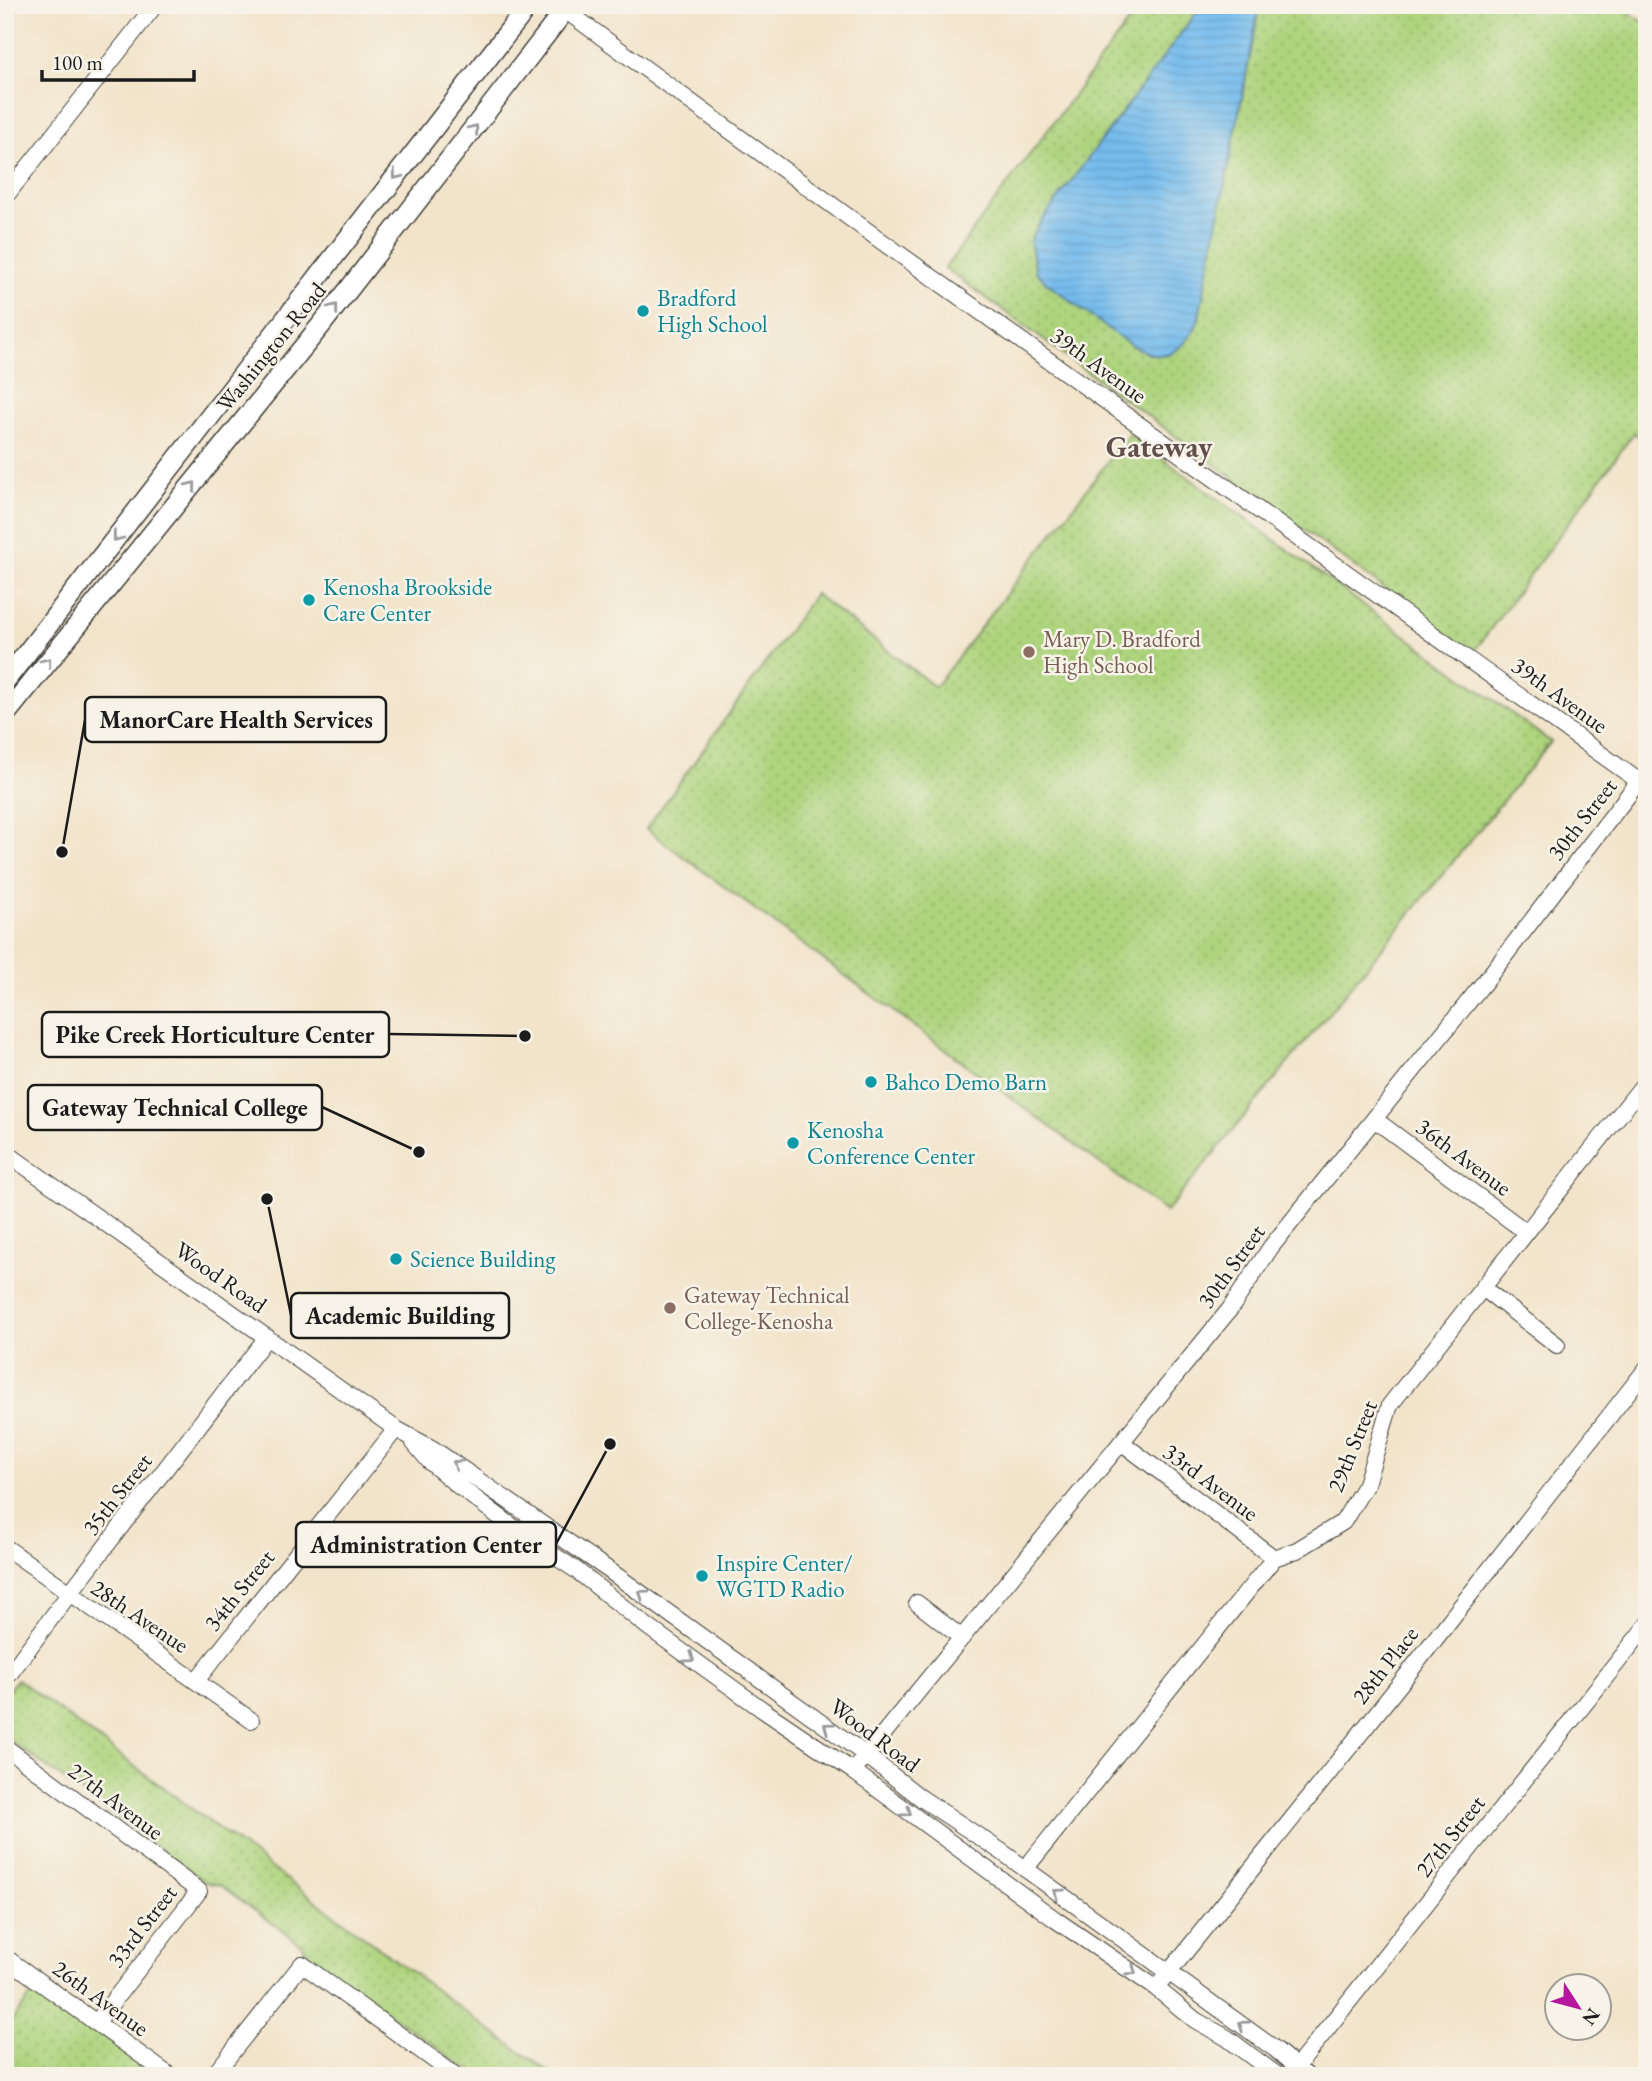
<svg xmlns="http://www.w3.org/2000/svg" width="1652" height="2081" font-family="'EB Garamond',serif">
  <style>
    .park { fill: url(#park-dots); stroke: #65784d; stroke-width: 2 }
    .water { fill: url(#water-rules); stroke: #486c84; stroke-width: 2 }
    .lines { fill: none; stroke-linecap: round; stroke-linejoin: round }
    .minor-casing { stroke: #3c3a36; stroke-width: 18 }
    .major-casing { stroke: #3c3a36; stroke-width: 22 }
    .minor { stroke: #fff; stroke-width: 16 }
    .major { stroke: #fff; stroke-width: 19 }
    .oneway { stroke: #999 }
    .culture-dot { fill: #0f9aa8; stroke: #f7f3e8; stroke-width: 2.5 }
    .education-dot { fill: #8d6e63; stroke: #f7f3e8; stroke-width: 2.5 }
    .labels { text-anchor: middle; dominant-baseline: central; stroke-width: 5; stroke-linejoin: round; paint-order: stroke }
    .culture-label { font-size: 23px; fill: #0d838f; stroke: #f7f3e8; text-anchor: start }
    .street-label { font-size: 23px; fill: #1c1c1c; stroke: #f7f3e8 }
    .education-label { font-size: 23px; fill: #785e54; stroke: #f7f3e8; text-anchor: start }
    .district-label { font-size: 30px; font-weight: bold; fill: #604f4b; stroke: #f7f3e8 }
    .leader { fill: none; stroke: #1c1c1c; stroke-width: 2.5 }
    .callout-dot { fill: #1c1c1c; stroke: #f7f3e8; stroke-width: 2.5 }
    .callout { fill: #f7f3e8; stroke: #1c1c1c; stroke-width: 2.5 }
    .callout-label { font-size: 24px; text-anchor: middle; font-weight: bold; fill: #1c1c1c }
  </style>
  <defs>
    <pattern id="park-dots" width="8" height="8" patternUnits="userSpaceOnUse" patternTransform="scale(1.75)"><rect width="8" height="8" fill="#aed47e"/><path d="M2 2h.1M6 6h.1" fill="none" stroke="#95b56c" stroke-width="1.8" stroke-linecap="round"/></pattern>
    <pattern id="water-rules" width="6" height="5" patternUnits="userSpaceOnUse" patternTransform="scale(1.75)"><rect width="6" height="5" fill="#75bced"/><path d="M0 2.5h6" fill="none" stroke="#65a1cb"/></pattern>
  </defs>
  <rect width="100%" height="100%" fill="#f7f3e8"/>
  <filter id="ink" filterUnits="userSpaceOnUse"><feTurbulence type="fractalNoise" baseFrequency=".0143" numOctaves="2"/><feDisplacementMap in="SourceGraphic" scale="14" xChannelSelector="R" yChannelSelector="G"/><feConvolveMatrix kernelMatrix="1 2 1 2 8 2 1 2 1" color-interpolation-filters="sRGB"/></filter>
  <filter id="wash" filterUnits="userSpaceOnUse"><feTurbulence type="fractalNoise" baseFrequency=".00686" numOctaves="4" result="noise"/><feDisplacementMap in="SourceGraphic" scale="28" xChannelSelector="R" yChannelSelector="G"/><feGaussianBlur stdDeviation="1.57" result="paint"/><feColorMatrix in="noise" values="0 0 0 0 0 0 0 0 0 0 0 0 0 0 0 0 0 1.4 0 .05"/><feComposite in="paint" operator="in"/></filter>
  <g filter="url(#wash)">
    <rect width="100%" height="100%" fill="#f2e4ca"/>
    <path class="park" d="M1141 5H1619L1647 25V442L1634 433 1473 653 945 268Z
      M1129 434 1551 742 1166 1212 646 829 815 594 935 687Z
      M17 1679 487 2028 555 2076H480L459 2064 317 1962 302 1945 220 1885 205 1882 5 1737V1695Z
      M41 1983 170 2076H5V2029Z"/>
    <path class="water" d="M1202 5H1260L1198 322C1171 380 1135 349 1099 322 1081 309 1064 296 1047 283L1036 272 1030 241 1040 223Z"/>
  </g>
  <g filter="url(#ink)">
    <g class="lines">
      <defs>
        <path id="minor" d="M565 10 884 243 1647 787
          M5 197 155 5
          M1374 1119 1526 1232
          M5 1152 396 1429 433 1449 610 1571 866 1755 921 1798 1002 1852 1275 2049 1307 2076
          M1483 1288 1557 1345
          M1121 1442 1274 1558
          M414 1443 430 1462 456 1484 526 1537 576 1570 648 1627 763 1710 853 1771 1056 1920 1156 1988 1195 2020 1227 2038 1278 2076
          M5 1547 251 1720
          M917 1603 962 1638
          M5 1680 69 1594 267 1337
          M196 1681 396 1429
          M5 1747 199 1891 96 2023
          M853 1771 1230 1309 1271 1247 1490 975 1639 781
          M1025 1869 1274 1558 1297 1550 1343 1522 1366 1484 1390 1405 1647 1080
          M5 1957 170 2076
          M1162 1981 1400 1684 1647 1368
          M1292 2073 1647 1625
          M213 2076 302 1964 456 2076"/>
        <path id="major" d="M5 681 529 5
          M5 715 322 324 569 5"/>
      </defs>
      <use href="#minor" class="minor-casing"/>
      <use href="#major" class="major-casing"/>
      <use href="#minor" class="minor"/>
      <use href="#major" class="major"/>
    </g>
    <defs><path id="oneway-chevron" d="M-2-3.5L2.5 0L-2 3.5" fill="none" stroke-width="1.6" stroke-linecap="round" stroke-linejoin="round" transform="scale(1.75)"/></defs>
    <g class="oneway">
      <use href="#oneway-chevron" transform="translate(474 129) rotate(-52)"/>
      <use href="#oneway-chevron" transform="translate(397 175) rotate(128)"/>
      <use href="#oneway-chevron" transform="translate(334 308) rotate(-52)"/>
      <use href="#oneway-chevron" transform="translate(192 486) rotate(-51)"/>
      <use href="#oneway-chevron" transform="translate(117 537) rotate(128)"/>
      <use href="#oneway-chevron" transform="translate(47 662) rotate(-52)"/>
      <use href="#oneway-chevron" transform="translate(457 1464) rotate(-146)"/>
      <use href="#oneway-chevron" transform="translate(643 1594) rotate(-144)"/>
      <use href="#oneway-chevron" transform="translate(690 1658) rotate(36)"/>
      <use href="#oneway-chevron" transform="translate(828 1727) rotate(-144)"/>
      <use href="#oneway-chevron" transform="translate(907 1812) rotate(36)"/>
      <use href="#oneway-chevron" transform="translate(1058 1893) rotate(-144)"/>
      <use href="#oneway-chevron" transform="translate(1132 1971) rotate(35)"/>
      <use href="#oneway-chevron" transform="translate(1243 2025) rotate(-144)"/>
    </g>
  </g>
  <g class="culture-dot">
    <circle cx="643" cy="311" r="7"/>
    <circle cx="309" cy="600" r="7"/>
    <circle cx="871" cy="1082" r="7"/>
    <circle cx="793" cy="1143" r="7"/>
    <circle cx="396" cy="1259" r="7"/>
    <circle cx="702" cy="1576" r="7"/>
  </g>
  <g class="education-dot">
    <circle cx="1029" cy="652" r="7"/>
    <circle cx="670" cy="1308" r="7"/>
  </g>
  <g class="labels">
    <g class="culture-label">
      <text x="657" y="298">Bradford<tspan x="657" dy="26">High School</tspan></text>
      <text x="323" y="587">Kenosha Brookside<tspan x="323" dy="26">Care Center</tspan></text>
      <text x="885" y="1082">Bahco Demo Barn</text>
      <text x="807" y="1130">Kenosha<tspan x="807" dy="26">Conference Center</tspan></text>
      <text x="410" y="1259">Science Building</text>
      <text x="716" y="1563">Inspire Center/<tspan x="716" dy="26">WGTD Radio</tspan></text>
    </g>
    <g class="street-label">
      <text transform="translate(271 347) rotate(-51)">Washington Road</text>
      <text transform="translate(1099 365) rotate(36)">39th Avenue</text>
      <text transform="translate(1560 695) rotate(36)">39th Avenue</text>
      <text transform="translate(1582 819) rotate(-52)">30th Street</text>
      <text transform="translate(1464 1157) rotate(37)">36th Avenue</text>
      <text transform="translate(1231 1266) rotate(-54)">30th Street</text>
      <text transform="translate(221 1277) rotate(35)">Wood Road</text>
      <text transform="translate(1352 1446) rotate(-68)">29th Street</text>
      <text transform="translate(1211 1482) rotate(37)">33rd Avenue</text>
      <text transform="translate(117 1494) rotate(-52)">35th Street</text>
      <text transform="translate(239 1590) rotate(-51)">34th Street</text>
      <text transform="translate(140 1616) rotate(34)">28th Avenue</text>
      <text transform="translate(1385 1665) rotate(-52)">28th Place</text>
      <text transform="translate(875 1735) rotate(37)">Wood Road</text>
      <text transform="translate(116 1801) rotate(37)">27th Avenue</text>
      <text transform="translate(1450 1836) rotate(-52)">27th Street</text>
      <text transform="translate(142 1926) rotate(-52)">33rd Street</text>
      <text transform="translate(101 1998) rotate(36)">26th Avenue</text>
    </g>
    <g class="education-label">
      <text x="1043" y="639">Mary D. Bradford<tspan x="1043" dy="26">High School</tspan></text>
      <text x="684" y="1295">Gateway Technical<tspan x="684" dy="26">College-Kenosha</tspan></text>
    </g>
    <g class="district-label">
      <text x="1159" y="446">Gateway</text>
    </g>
  </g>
  <path class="leader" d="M62 852L85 720M525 1036L389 1034M419 1152L322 1107M267 1199L291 1315M610 1444L556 1544"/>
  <g class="callout-dot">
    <circle cx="62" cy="852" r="7"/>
    <circle cx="525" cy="1036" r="7"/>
    <circle cx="419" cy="1152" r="7"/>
    <circle cx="267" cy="1199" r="7"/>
    <circle cx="610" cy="1444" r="7"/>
  </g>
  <g class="callout">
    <rect x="85" y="697" width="301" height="45" rx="7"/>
    <rect x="42" y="1012" width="347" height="45" rx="7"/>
    <rect x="28" y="1085" width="294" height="45" rx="7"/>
    <rect x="291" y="1293" width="218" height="45" rx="7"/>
    <rect x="296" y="1522" width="260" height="45" rx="7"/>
  </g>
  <g class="callout-label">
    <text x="236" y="728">ManorCare Health Services</text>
    <text x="215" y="1043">Pike Creek Horticulture Center</text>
    <text x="175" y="1116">Gateway Technical College</text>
    <text x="400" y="1324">Academic Building</text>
    <text x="426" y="1553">Administration Center</text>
  </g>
  <rect width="1652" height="2081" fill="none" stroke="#f7f3e8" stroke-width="28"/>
  <g transform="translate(1578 2007) rotate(126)"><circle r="33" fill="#f7f3e8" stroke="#9f9d96" stroke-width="2"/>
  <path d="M0-5L12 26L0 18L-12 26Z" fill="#b5179e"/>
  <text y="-10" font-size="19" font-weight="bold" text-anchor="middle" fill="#1c1c1c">N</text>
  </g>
  <path d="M42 70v10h152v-10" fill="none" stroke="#1c1c1c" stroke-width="3.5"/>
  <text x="52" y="70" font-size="21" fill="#1c1c1c" stroke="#f7f3e8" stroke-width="5" paint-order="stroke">100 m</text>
</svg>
